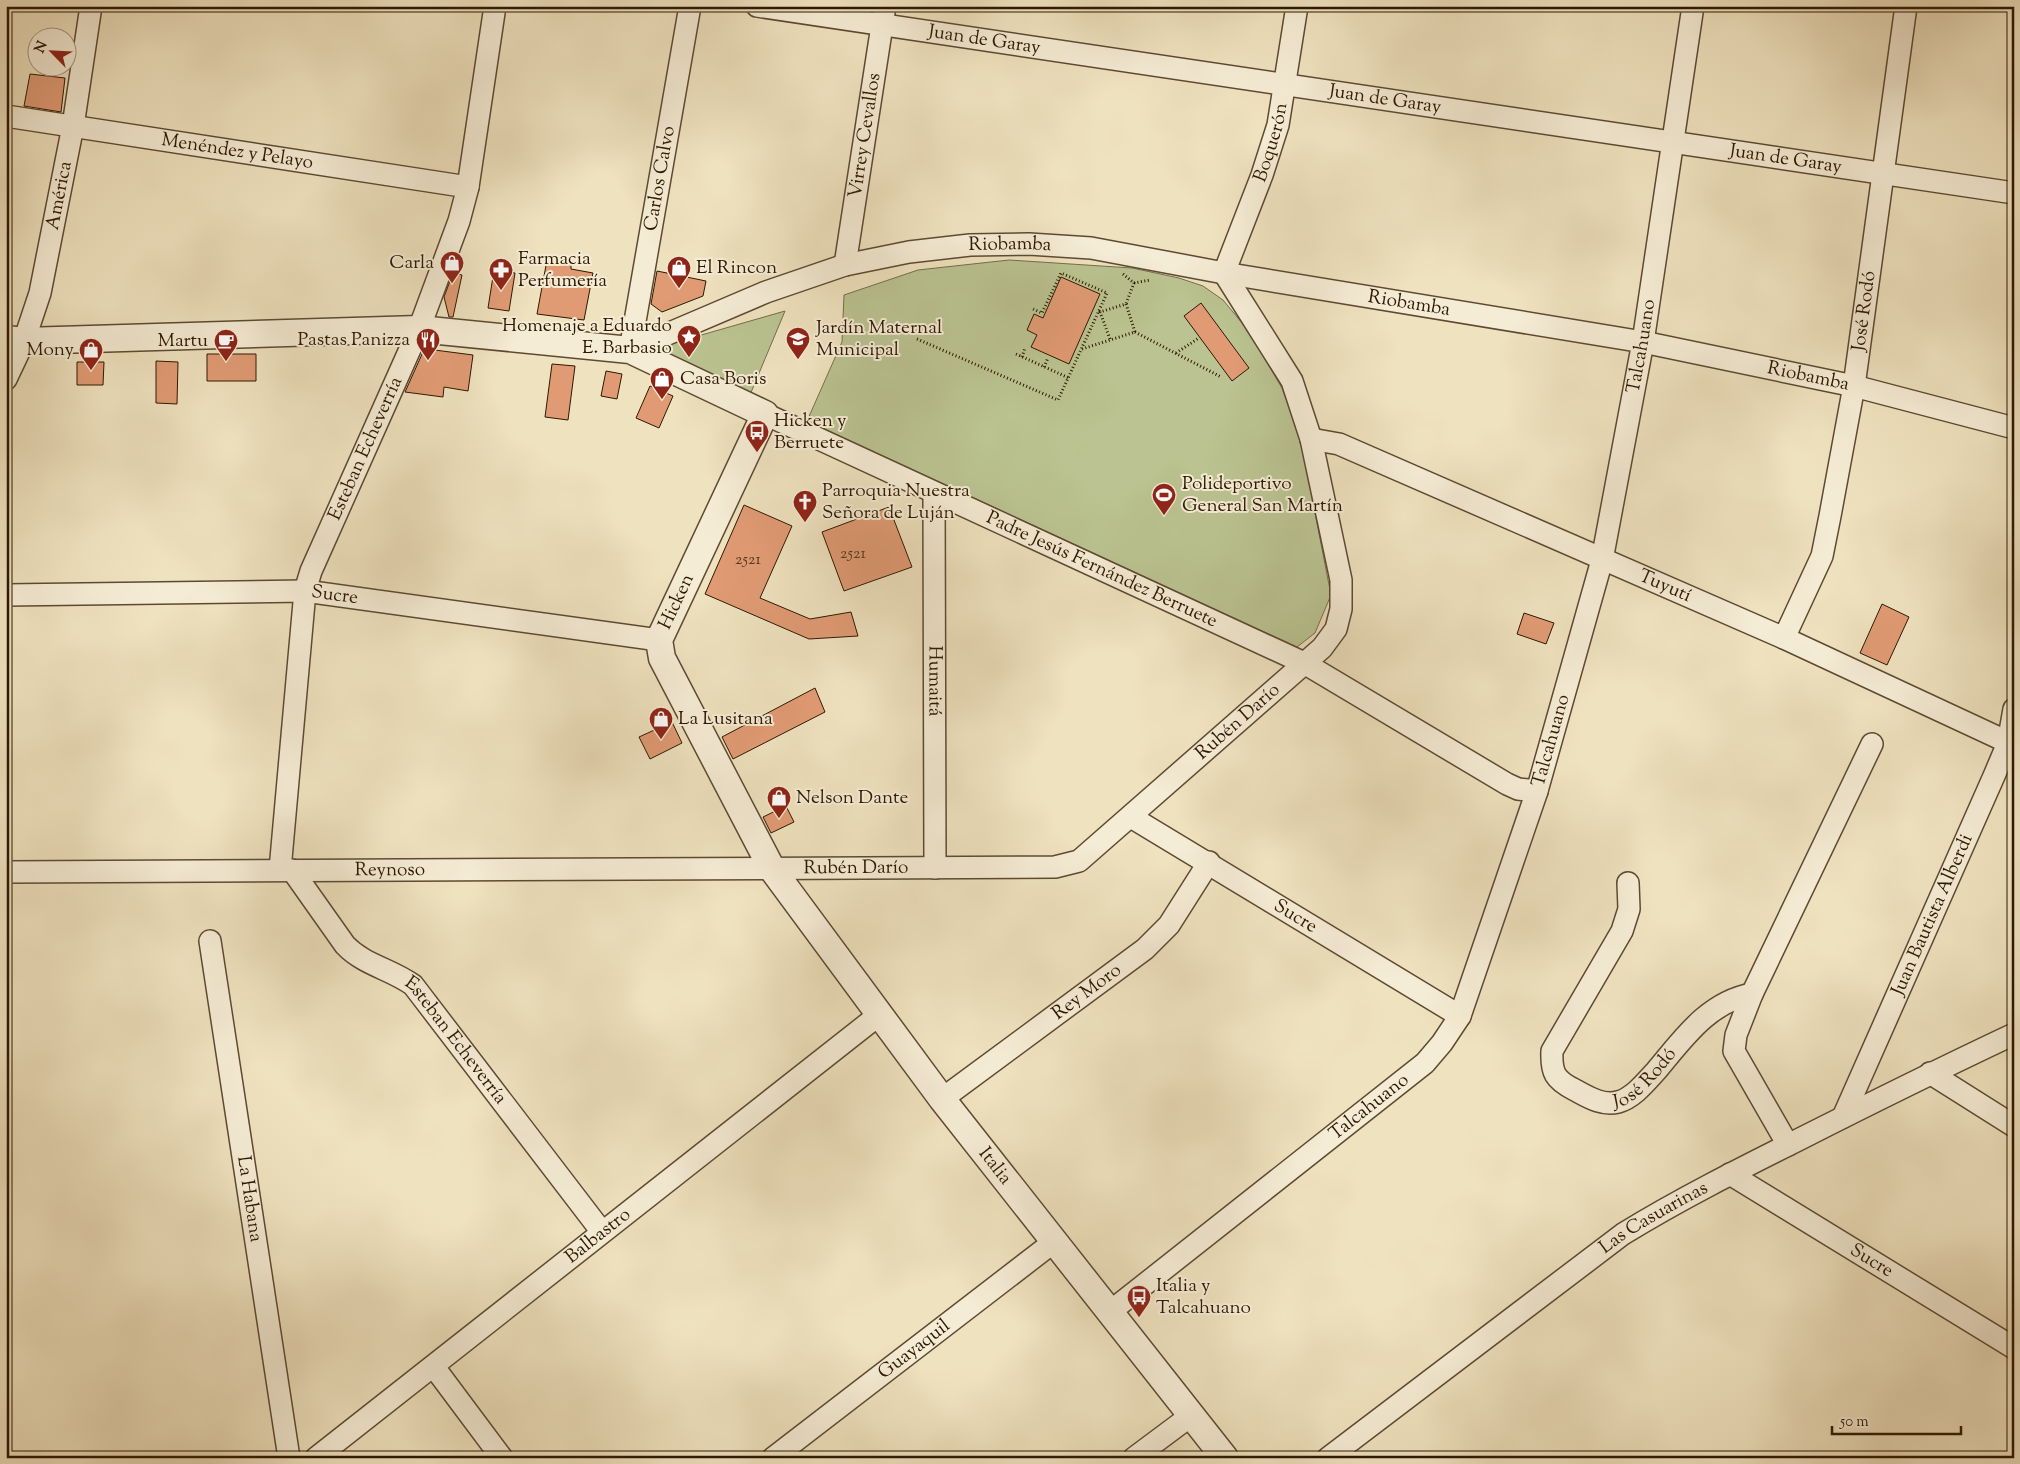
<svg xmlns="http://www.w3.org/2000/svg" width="2020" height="1464" font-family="'Sorts Mill Goudy',serif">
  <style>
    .green { fill: #bac391; stroke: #736e4a }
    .building { fill: #e19b74; stroke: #2c1802 }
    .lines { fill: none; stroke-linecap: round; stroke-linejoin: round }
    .minor-casing { stroke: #5d4a31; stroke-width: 24 }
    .tertiary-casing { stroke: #5d4a31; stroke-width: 29 }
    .path { stroke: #2c1802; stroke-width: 3; stroke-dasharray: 1 2.5; stroke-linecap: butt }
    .minor { stroke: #f5ecd5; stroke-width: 21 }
    .tertiary { stroke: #f5ecd5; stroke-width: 26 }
    .labels { text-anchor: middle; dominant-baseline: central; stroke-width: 4; stroke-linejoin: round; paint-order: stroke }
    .number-label { font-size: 16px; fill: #59391e }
    .street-label { font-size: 19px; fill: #2c1802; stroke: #f5ecd5 }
    .poi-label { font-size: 19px; fill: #2c1802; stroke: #f5ecd5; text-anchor: start }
  </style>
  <rect width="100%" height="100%" fill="#efe2bf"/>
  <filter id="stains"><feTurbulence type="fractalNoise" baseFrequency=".004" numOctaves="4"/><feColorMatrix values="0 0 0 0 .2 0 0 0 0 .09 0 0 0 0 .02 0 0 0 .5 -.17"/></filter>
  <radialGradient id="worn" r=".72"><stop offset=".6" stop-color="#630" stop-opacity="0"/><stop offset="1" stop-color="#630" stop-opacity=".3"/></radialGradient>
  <path class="green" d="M1009 260 1132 268 1179 278 1203 286 1223 300 1247 329 1282 388 1300 436 1331 595 1315 633 1297 647 807 421 842 342 844 295 918 270Z
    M785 311 747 402 662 354 670 344Z"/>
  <path class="building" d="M30 74 65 78 61 112 24 106Z
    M547 260 571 264V269L593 273 584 320 537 314Z
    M494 270 515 273 509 311 488 308Z
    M657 271 706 281 703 296 662 312 651 304Z
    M453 273 462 275 453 317H449L444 297Z
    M1061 277 1100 294 1069 364 1031 347 1037 335 1027 330 1034 314 1043 318Z
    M1201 303 1249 368 1232 381 1184 316Z
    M427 349 473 355 468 391 444 387 443 397 405 392 423 352Z
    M207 354H256V381H207Z
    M156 361 178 362 177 404 156 403Z
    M77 362H104L103 385H77Z
    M552 364 575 366 568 420 545 417Z
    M606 371 622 374 617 399 601 396Z
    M650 386 673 396 659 428 636 418Z
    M744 505 792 526 760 598 810 619 851 612 858 636 809 639 705 594Z
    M889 507 912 567 844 591 822 532Z
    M1882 604 1909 617 1887 665 1860 653Z
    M1524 613 1554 623 1546 644 1517 634Z
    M815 688 825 712 733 759 722 737Z
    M672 722 682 743 650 759 639 737Z
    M786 806 794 822 771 833 763 817Z"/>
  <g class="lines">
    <defs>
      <g id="minor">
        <path id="s1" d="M757 6 2014 193"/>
        <path id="s2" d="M6 116 468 187"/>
        <path id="s3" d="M845 265 885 6"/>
        <path id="s4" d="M1224 273 1262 175 1278 125 1297 6"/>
        <path id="s5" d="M630 350 766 292 845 265 909 252 970 245 1029 244 1091 248 1224 273 1643 342 1854 386 2014 428"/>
        <path id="s6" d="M630 350 690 6"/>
        <path id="s7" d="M6 379 24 341 40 293 73 126 91 6"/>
        <path id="s8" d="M765 414 1304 663 1507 784 1518 789 1537 791"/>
        <path id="s9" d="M1311 439 1339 444 1784 638 2014 745"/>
        <path id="s10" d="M934 493 935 868"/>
        <path id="s11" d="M6 595 305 591 659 640"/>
        <path id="s12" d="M1784 638 1822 556 1830 516 1854 386 1906 6"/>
        <path id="s13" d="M1131 817 1460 1016"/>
        <path id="s14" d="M280 870 305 591 311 571 419 329 459 221 468 187 495 6"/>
        <path id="s15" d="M292 870 345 945C364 965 391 969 413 985L602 1232"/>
        <path id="s16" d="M6 872 1055 867 1079 861 1322 648 1336 629 1341 609V580L1311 439 1292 381 1224 273"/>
        <path id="s17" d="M1628 883 1629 909 1622 931 1552 1051C1551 1073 1555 1080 1575 1090 1588 1097 1602 1106 1618 1102 1633 1098 1645 1083 1656 1071 1683 1039 1708 1002 1752 994"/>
        <path id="s18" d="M210 941 289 1458"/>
        <path d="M1930 1073 2014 1126"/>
        <path id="s19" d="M942 1099 1145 949 1169 925 1209 862"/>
        <path id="s20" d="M1843 1117 1994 776 2008 743 2014 709"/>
        <path d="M1788 1145 1734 1051 1736 1035 1752 994 1872 744"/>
        <path id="s21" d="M1730 1174 2014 1348"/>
        <path id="s22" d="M1111 1311 1425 1063 1442 1043 1460 1016 1537 791 1602 560 1643 342 1693 6"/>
        <path d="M434 1367 502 1458"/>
        <path id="s23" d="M316 1458 880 1014"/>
        <path id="s24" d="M773 1458 1055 1241"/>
        <path d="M1134 1458 1193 1414"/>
        <path id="s25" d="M1328 1458 1623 1234C1680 1199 1740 1169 1800 1139 1871 1103 1942 1068 2014 1034"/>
      </g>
      <g id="tertiary">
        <path id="s26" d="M6 339 24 341 419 329 630 350 765 414 659 640 662 658 772 869 942 1099 1225 1458"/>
      </g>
    </defs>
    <use href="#minor" class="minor-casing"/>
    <use href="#tertiary" class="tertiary-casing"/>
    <path class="path" d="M1123 274 1134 283 1126 304
      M1134 283 1150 280
      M1135 332 1221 377
      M917 339 1058 400 1107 293 1061 273 1042 313 1033 309
      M1082 349 1135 332 1126 304 1100 312 1110 339
      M1176 353 1199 338
      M1016 354 1069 378
      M1022 357 1025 348
      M1044 367 1048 358"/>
    <use href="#minor" class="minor"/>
    <use href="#tertiary" class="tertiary"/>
  </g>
  <defs>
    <symbol id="shop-pin" viewBox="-11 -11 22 30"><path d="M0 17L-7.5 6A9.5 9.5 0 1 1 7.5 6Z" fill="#8f2418" stroke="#f5ecd5"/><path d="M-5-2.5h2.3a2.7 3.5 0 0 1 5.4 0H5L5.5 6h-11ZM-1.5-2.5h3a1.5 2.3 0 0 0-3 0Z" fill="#fff"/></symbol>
    <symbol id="pharmacy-pin" viewBox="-11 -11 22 30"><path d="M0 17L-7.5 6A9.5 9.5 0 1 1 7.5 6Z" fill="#8f2418" stroke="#f5ecd5"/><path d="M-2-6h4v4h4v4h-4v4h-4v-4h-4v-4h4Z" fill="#fff"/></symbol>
    <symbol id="sight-pin" viewBox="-11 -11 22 30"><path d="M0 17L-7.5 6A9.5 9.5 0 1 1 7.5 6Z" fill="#8f2418" stroke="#f5ecd5"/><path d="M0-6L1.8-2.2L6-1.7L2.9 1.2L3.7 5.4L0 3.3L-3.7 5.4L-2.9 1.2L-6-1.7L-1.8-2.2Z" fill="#fff"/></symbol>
    <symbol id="school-pin" viewBox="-11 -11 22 30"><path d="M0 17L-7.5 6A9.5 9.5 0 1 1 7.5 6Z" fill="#8f2418" stroke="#f5ecd5"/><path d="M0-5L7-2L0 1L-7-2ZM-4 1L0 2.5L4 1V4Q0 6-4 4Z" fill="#fff"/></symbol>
    <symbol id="restaurant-pin" viewBox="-11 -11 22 30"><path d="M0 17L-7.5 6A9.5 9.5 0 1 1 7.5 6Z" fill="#8f2418" stroke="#f5ecd5"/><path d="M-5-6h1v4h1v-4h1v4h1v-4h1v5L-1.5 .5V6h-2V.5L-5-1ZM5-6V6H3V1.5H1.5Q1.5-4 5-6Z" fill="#fff"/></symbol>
    <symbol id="cafe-pin" viewBox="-11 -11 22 30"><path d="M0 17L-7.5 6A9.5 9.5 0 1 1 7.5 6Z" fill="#8f2418" stroke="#f5ecd5"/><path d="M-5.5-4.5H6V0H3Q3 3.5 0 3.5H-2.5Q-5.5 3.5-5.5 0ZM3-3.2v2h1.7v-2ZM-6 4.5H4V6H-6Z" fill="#fff"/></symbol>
    <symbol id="bus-pin" viewBox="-11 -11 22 30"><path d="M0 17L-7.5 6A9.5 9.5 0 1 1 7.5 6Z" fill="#8f2418" stroke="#f5ecd5"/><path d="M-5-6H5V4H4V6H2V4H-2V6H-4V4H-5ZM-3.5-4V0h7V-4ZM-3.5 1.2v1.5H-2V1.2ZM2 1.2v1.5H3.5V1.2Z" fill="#fff"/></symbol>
    <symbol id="stadium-pin" viewBox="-11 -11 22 30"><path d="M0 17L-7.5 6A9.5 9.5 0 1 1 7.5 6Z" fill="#8f2418" stroke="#f5ecd5"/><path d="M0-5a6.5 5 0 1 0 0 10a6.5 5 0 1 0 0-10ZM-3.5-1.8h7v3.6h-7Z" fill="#fff"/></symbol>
    <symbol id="church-pin" viewBox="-11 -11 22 30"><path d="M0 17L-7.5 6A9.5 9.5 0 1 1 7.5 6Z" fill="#8f2418" stroke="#f5ecd5"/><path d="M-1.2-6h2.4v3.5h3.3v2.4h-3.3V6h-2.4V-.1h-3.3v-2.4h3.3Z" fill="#fff"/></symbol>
  </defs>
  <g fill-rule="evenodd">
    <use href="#shop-pin" x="438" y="249" width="28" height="38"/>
    <use href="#shop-pin" x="665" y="254" width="28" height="38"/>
    <use href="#pharmacy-pin" x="487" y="256" width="28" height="38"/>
    <use href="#sight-pin" x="675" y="323" width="28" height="38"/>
    <use href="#school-pin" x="784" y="325" width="28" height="38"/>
    <use href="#restaurant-pin" x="414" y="326" width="28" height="38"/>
    <use href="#cafe-pin" x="212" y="327" width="28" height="38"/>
    <use href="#shop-pin" x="77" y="336" width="28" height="38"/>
    <use href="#shop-pin" x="648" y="365" width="28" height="38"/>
    <use href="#bus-pin" x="743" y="418" width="28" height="38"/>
    <use href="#stadium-pin" x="1150" y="481" width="28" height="38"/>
    <use href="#church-pin" x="791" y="488" width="28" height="38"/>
    <use href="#shop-pin" x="647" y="705" width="28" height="38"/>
    <use href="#shop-pin" x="765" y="784" width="28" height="38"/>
    <use href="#bus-pin" x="1125" y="1283" width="28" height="38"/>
  </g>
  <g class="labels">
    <g class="number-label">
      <text x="853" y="554">2521</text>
      <text x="748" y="560">2521</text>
    </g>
    <g class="street-label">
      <text stroke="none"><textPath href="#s1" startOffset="230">Juan de Garay</textPath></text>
      <text stroke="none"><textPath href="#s1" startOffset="635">Juan de Garay</textPath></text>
      <text stroke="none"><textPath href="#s3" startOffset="131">Virrey Cevallos</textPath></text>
      <text stroke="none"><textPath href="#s4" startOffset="139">Boquerón</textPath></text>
      <text stroke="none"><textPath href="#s2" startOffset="234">Menéndez y Pelayo</textPath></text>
      <text stroke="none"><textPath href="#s1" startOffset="1040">Juan de Garay</textPath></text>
      <text stroke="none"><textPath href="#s6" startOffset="174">Carlos Calvo</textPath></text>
      <text stroke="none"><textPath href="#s7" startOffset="192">América</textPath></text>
      <text stroke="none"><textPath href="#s5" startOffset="398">Riobamba</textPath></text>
      <text stroke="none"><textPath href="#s5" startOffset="802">Riobamba</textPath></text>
      <text stroke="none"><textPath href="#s12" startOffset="339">José Rodó</textPath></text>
      <text stroke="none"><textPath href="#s22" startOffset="1154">Talcahuano</textPath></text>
      <text stroke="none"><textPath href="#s5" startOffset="1208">Riobamba</textPath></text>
      <text stroke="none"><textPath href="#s14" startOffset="435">Esteban Echeverría</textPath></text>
      <text stroke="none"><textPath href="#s8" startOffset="371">Padre Jesús Fernández Berruete</textPath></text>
      <text stroke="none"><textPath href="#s9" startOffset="384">Tuyutí</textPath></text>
      <text stroke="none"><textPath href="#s11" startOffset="329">Sucre</textPath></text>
      <text transform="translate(677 602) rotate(-65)">Hicken</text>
      <text stroke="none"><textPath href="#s10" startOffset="188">Humaitá</textPath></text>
      <text stroke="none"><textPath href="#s16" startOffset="1285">Rubén Darío</textPath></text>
      <text stroke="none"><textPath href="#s22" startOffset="749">Talcahuano</textPath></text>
      <text stroke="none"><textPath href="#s16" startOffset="850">Rubén Darío</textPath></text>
      <text stroke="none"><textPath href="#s16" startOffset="384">Reynoso</textPath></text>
      <text stroke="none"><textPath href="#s20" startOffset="221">Juan Bautista Alberdi</textPath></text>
      <text stroke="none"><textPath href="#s13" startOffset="192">Sucre</textPath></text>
      <text stroke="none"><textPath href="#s19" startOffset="180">Rey Moro</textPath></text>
      <text stroke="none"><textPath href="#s15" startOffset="241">Esteban Echeverría</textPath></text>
      <text stroke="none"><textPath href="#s17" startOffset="319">José Rodó</textPath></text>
      <text stroke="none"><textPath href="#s22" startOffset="329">Talcahuano</textPath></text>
      <text stroke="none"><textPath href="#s26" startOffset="1652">Italia</textPath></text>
      <text stroke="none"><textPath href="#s18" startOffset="261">La Habana</textPath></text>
      <text stroke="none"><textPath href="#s25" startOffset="405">Las Casuarinas</textPath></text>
      <text stroke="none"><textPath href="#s23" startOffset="359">Balbastro</textPath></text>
      <text stroke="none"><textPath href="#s21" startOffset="166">Sucre</textPath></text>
      <text stroke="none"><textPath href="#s24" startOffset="178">Guayaquil</textPath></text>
    </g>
    <g class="poi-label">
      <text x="518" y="259">Farmacia<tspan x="518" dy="22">Perfumería</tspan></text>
      <text x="434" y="263" text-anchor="end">Carla</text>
      <text x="696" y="268">El Rincon</text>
      <text x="672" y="326" text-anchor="end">Homenaje a Eduardo<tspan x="672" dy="22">E. Barbasio</tspan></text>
      <text x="816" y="328">Jardín Maternal<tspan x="816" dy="22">Municipal</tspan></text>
      <text x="410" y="340" text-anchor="end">Pastas Panizza</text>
      <text x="208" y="341" text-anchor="end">Martu</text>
      <text x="74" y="350" text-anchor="end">Mony</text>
      <text x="680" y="379">Casa Boris</text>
      <text x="774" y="421">Hicken y<tspan x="774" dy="22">Berruete</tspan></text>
      <text x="1182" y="484">Polideportivo<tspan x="1182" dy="22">General San Martín</tspan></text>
      <text x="822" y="491">Parroquia Nuestra<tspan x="822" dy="22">Señora de Luján</tspan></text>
      <text x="678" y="719">La Lusitana</text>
      <text x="796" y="798">Nelson Dante</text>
      <text x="1156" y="1286">Italia y<tspan x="1156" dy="22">Talcahuano</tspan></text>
    </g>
  </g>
  <rect width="2020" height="1464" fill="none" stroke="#efe2bf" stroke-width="25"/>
  <rect x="8" y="8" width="2005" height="1449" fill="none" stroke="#2c1802" stroke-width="2.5"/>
  <rect x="12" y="12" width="1995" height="1439" fill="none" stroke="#2c1802"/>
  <g transform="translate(52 52) rotate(294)"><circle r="24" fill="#f5ecd5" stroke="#a59781"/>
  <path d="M0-4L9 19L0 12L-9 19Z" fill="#8f2418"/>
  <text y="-8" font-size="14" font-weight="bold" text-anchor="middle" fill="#2c1802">N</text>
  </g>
  <path d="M1832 1426v8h129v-8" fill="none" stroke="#2c1802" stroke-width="2.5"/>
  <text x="1840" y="1426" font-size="15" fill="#2c1802" stroke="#f5ecd5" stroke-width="4" paint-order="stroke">50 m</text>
  <rect width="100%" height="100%" filter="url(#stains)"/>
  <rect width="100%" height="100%" fill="url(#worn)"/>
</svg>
